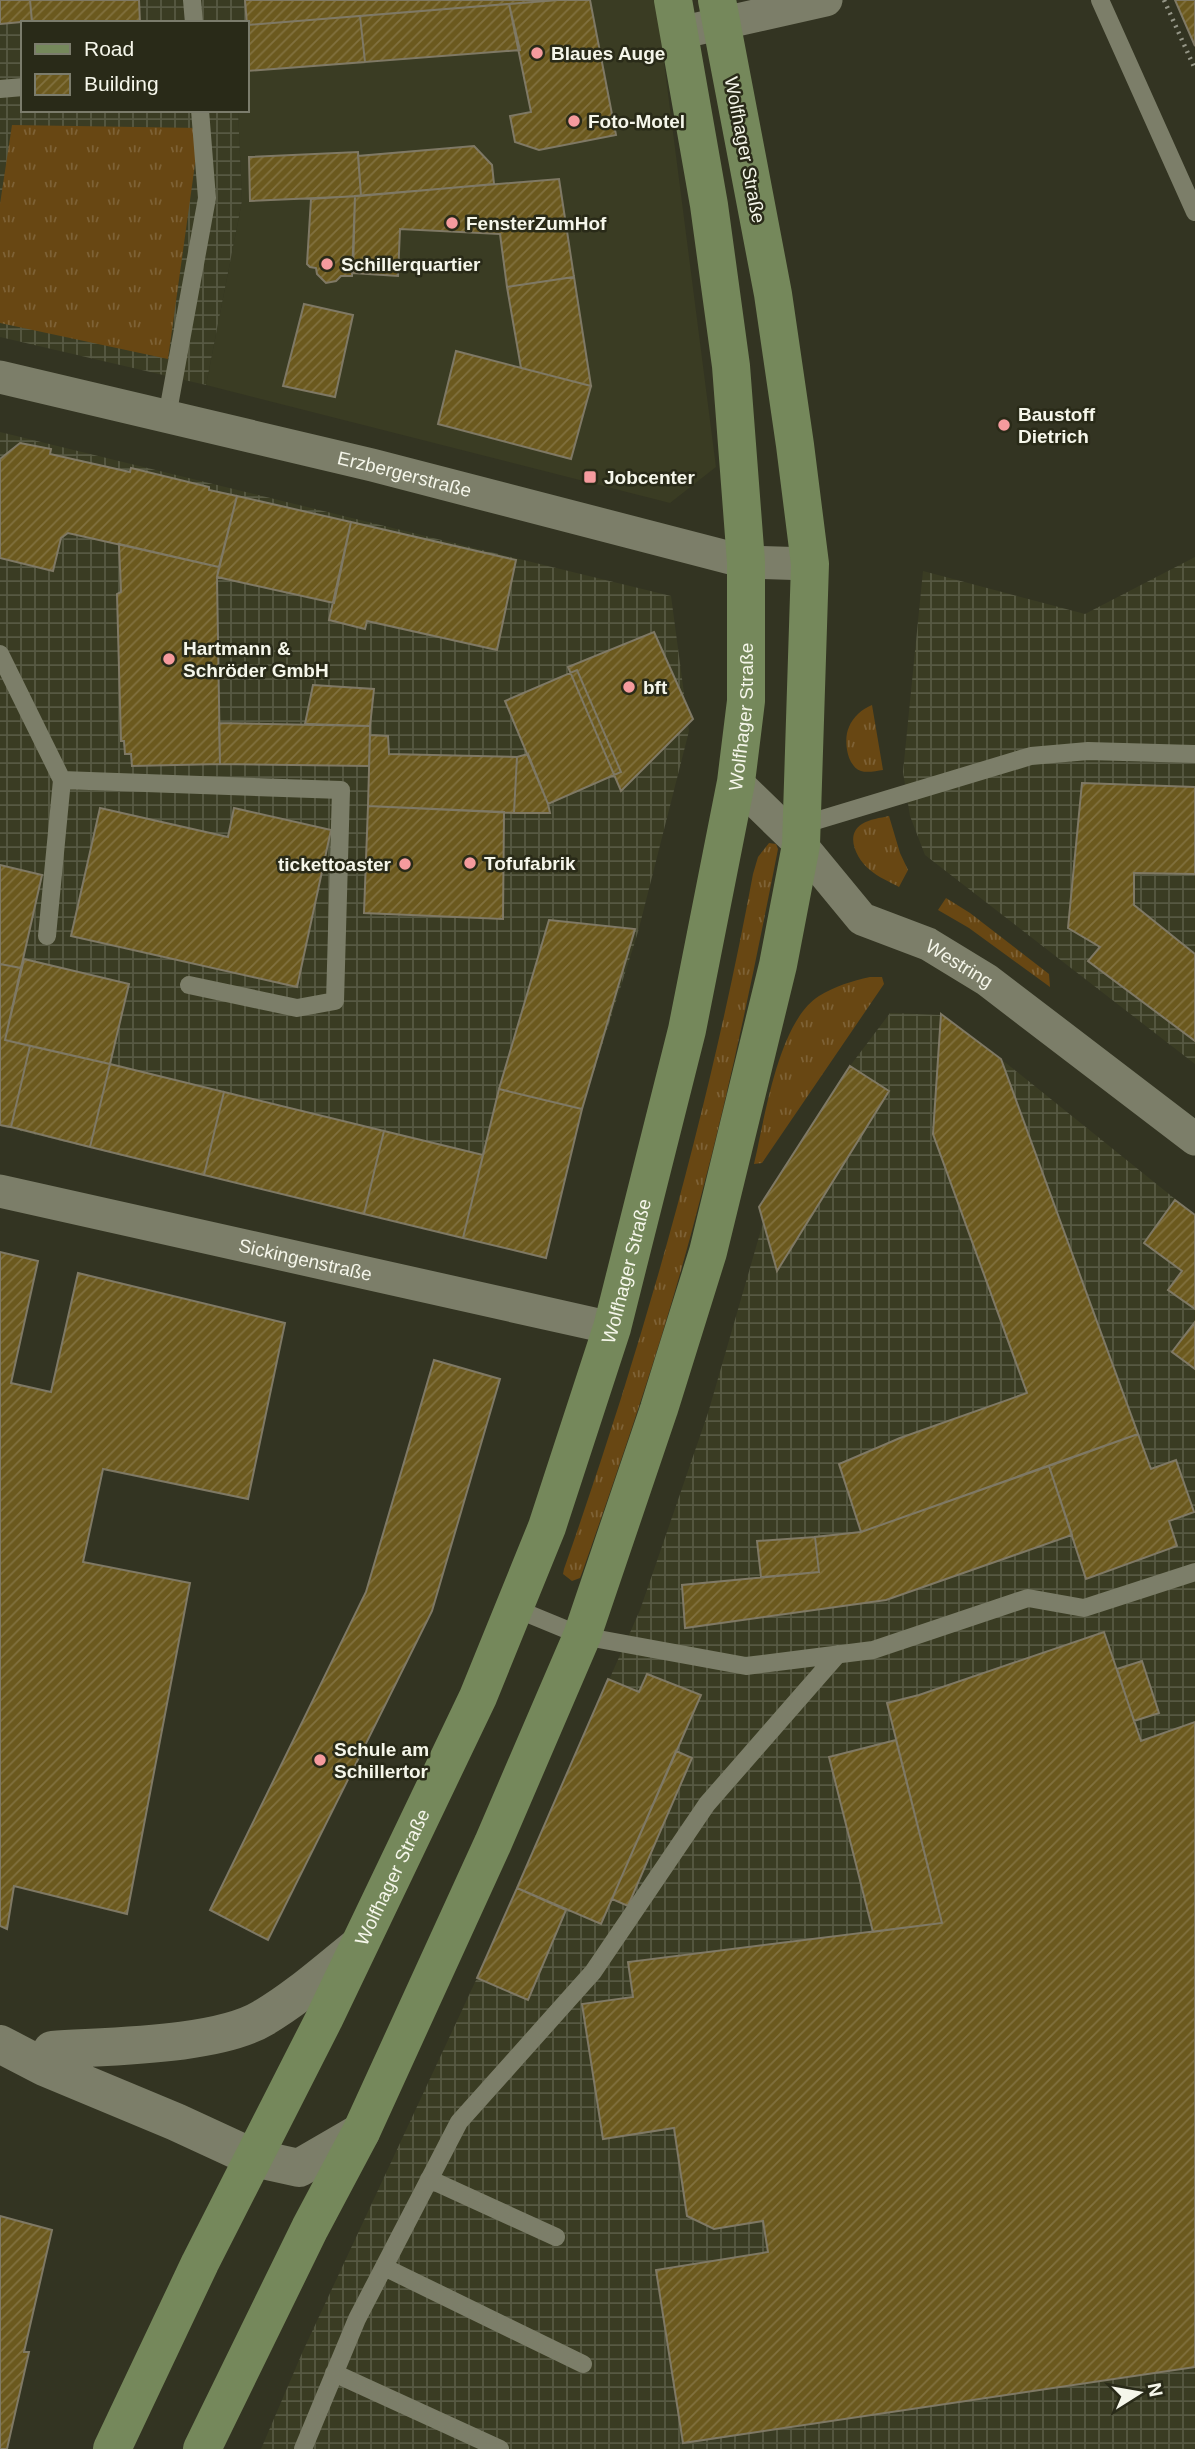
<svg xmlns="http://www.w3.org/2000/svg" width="1195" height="2449" font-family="Arial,sans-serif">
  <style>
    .built { fill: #3a3c23 }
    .industrial { fill: url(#industrial-grid) }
    .grass { fill: url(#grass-tufts) }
    .building { fill: url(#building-hatch); stroke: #7f7965; stroke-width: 2 }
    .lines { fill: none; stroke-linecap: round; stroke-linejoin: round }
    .path { stroke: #959687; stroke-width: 4.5; stroke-dasharray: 2 5; stroke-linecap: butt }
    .service { stroke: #7c7e69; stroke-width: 18 }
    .minor { stroke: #7c7e69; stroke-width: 33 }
    .secondary { stroke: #7c7e69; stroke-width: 38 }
    .primary { stroke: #75885b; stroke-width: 38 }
    .poi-dot { fill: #f59b9e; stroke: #292a18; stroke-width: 2.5 }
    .labels { text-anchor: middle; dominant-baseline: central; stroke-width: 5; stroke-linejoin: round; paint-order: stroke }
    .poi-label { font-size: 19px; font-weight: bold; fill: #f5f6ea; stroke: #292a18; text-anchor: start }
    .street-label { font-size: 19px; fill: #f5f6ea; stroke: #292a18 }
  </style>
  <defs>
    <pattern id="industrial-grid" width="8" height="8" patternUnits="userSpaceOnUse" patternTransform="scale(1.75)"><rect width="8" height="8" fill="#3a3c23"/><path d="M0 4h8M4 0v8" fill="none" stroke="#575943"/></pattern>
    <pattern id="grass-tufts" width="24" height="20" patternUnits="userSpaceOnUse" patternTransform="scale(1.75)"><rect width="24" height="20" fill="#684713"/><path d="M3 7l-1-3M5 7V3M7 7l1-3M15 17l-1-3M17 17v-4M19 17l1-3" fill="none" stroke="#7e6236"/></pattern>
    <pattern id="building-hatch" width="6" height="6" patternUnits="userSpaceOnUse" patternTransform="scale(1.75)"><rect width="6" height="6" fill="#6b591e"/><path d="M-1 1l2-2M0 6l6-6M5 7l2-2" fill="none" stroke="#81713f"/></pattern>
  </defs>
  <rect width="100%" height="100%" fill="#333422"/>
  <path class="built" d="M558 0H656L716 467 670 503 206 385 242 201 238 110H247V25Z"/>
  <path class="industrial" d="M0 0H558L247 25V23H23V110H238L242 201 206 385 0 337Z
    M0 432 671 596 689 731 638 932 582 1109 546 1258 0 1126Z
    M1195 557V1064L925 855 910 816 903 772 923 571 1085 614Z
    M890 1013 941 1015 1001 1059 1195 1215V2449H261L303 2351 477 1978 640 1610 708 1413 763 1223 759 1207 850 1066Z"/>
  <path class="grass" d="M12 125 200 128 168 359 0 323V204Z
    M872 705 883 770C876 771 867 773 861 771 847 767 843 739 849 727 853 717 862 709 872 705Z
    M889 816 900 853 908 870 899 887C890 882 878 877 870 870 857 860 844 835 862 824 870 819 880 818 889 816Z
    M769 843 776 844 778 849C755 966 731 1084 700 1200 668 1326 625 1450 582 1573L580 1578 572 1581 563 1574 564 1569C644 1342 709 1111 753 874L758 857Z
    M946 898 970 913 1049 974 1050 987 969 928 938 910Z
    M870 977H882L884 984 762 1163 754 1164C765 1118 778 1022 819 996 835 986 852 981 870 977Z"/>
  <path class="building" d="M0 0H30L32 21 0 24Z
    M30 0H139L140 23H32Z
    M245 0H558L247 25Z
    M558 0H590L616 135 539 150 515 142 510 116 531 112 509 4Z
    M1175 0H1195V46Z
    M509 4 520 50 365 62 360 16Z
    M360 16 365 62 247 71V25Z
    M474 146 492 165 494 184 361 196 358 156Z
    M358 152 361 196 250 201 249 157Z
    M559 179 574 277 507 287 500 234 400 229 398 276 353 273 355 196Z
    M355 196 352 276H341L336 281 326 283 317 274 316 268 310 267 307 264 311 199Z
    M574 277 591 386 521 368 507 287Z
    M304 304 353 315 335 397 283 386Z
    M456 351 591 386 571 459 438 424Z
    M20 443 51 449 50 454 130 472 131 468 209 487V490L237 496 219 567 68 533 61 538 53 571 0 558V459Z
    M237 496 351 522 334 603 217 577Z
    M351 522 516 560 497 650 367 621 365 629 329 620Z
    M119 544 219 567 217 577 220 764 132 766 131 754H125L124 741H121L117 594 121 592Z
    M654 632 693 719 621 791 568 667Z
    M577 670 621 772 548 804 505 701Z
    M313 685 374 689 370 726 305 724Z
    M219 723 370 726 369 766 220 764Z
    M370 735 388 736 389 754 517 757 514 813 368 806Z
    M528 754 548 804 550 813H514L517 757Z
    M1082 783 1195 787V874L1134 873V905L1195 954V1041L1088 961 1100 947 1068 928Z
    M368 806 504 812 503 919 364 913Z
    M100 808 228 837 234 808 331 830 297 987 71 936Z
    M0 865 42 875 21 968 0 964Z
    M549 920 635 929 582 1109 499 1089Z
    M24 959 129 984 110 1064 5 1040Z
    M0 964 21 968 5 1040 30 1046 11 1127 0 1125Z
    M941 1014 1001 1059 1138 1434 861 1532 839 1464 900 1438 1027 1393 933 1134Z
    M30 1046 110 1064 90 1147 11 1127Z
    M110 1064 224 1092 204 1175 90 1147Z
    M850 1066 889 1091 777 1271 759 1207Z
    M499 1089 582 1109 546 1258 463 1238Z
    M224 1092 384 1131 364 1214 204 1175Z
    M384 1131 483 1155 463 1238 364 1214Z
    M1175 1200 1195 1215V1309L1168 1290 1182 1271 1144 1243Z
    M0 1252 38 1261 11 1383 51 1392 78 1273 285 1323 248 1499 103 1469 83 1562 190 1583 127 1914 14 1886 7 1929 0 1926Z
    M1195 1322V1369L1172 1352Z
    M434 1360 500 1379 432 1611 268 1940 210 1910 366 1592Z
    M1138 1434 1151 1469 1176 1460 1194 1512 1169 1521 1177 1546 1086 1579 1049 1466Z
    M1049 1466 1072 1535 886 1600 685 1628 682 1585 819 1572 815 1537 861 1532Z
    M815 1537 819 1572 761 1577 757 1541Z
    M1104 1632 1141 1741 1195 1722V2367L683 2443 656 2270 768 2252 763 2221 714 2229 687 2216 674 2128 603 2139 582 2004 633 1997 628 1962 942 1923 887 1703 919 1695Z
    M1142 1661 1159 1713 1134 1721 1117 1669Z
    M647 1674 701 1695 601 1924 517 1888 608 1679 639 1692Z
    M896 1740 942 1923 873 1932 829 1757Z
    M676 1751 692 1758 628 1906 612 1899Z
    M517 1888 566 1910 528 2000 477 1978Z
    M0 2216 52 2230 24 2352H29L7 2449H0Z"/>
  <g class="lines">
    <path class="path" d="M1164 0 1195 69"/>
    <path class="service" d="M192 0 194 23
      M1100 0 1195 212
      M0 89 23 87
      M167 417 207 198 200 110
      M0 654 62 780 341 790 335 1001 297 1008 189 985
      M802 825 1031 756 1088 751 1195 754
      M47 936 62 780
      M514 1608 582 1636 746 1666 873 1650 1028 1598 1084 1608 1195 1572
      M429 2179 556 2237
      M384 2267 583 2364
      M334 2373 500 2449
      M303 2449 357 2319 459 2122 593 1972 707 1804 838 1654"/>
    <g class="minor">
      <path d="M679 33 826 0"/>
      <path id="s1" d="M0 377 372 465 746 562 810 564"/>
      <path id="s2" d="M736 782 801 845 862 919 928 944 987 980 1195 1139"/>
      <path id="s3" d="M0 1191 612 1328"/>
    </g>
    <path class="secondary" d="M0 2044 44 2067 176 2122 254 2158 299 2168 361 2132
      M52 2050C108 2046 217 2046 263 2018 297 1998 327 1971 357 1947"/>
    <g class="primary">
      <path id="s4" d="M112 2449 200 2263 324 2019 478 1697 547 1527 612 1328 687 1030 736 782 746 701V562L731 366 709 205 673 0"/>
      <path d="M202 2449 310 2228 361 2132 493 1843 582 1636 659 1409 708 1252 778 965 801 845 810 564 795 445 773 294 717 0"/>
    </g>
  </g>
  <g class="poi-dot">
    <circle cx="537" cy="53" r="7"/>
    <circle cx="574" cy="121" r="7"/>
    <circle cx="452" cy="223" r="7"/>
    <circle cx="327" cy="264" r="7"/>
    <circle cx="1004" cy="425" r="7"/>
    <rect x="583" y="470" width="14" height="14" rx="3.5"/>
    <circle cx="169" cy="659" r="7"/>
    <circle cx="629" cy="687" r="7"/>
    <circle cx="470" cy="863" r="7"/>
    <circle cx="405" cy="864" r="7"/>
    <circle cx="320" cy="1760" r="7"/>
  </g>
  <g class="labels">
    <g class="poi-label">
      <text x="551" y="53">Blaues Auge</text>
      <text x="588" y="121">Foto-Motel</text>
      <text x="466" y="223">FensterZumHof</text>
      <text x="341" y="264">Schillerquartier</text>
      <text x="1018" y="414">Baustoff<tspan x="1018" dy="22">Dietrich</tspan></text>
      <text x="604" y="477">Jobcenter</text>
      <text x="183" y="648">Hartmann &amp;<tspan x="183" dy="22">Schröder GmbH</tspan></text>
      <text x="643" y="687">bft</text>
      <text x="484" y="863">Tofufabrik</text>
      <text x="391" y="864" text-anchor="end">tickettoaster</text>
      <text x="334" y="1749">Schule am<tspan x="334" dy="22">Schillertor</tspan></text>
    </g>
    <g class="street-label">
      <text transform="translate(745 150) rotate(79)">Wolfhager Straße</text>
      <text stroke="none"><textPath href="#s1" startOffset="416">Erzbergerstraße</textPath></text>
      <text stroke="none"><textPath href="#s4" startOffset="1855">Wolfhager Straße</textPath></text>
      <text stroke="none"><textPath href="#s2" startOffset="294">Westring</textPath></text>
      <text stroke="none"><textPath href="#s3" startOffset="313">Sickingenstraße</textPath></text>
      <text stroke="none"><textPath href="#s4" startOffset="1288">Wolfhager Straße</textPath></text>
      <text stroke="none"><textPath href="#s4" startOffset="637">Wolfhager Straße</textPath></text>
    </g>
  </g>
  <rect x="21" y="21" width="228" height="91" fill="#292a18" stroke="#7b7c6c" stroke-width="2"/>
  <rect x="35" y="44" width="35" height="10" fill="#75885b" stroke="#7b7c6c" stroke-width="2"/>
  <text x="84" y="56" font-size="21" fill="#f5f6ea">Road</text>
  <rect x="35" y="74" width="35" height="21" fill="url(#building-hatch)" stroke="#7b7c6c" stroke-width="2"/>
  <text x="84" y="91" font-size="21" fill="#f5f6ea">Building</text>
  <g transform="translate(1139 2393) rotate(79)" stroke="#292a18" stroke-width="5" paint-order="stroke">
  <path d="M0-5L12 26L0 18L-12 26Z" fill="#f5f6ea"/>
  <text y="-10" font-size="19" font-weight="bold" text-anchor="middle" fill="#f5f6ea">N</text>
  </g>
</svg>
